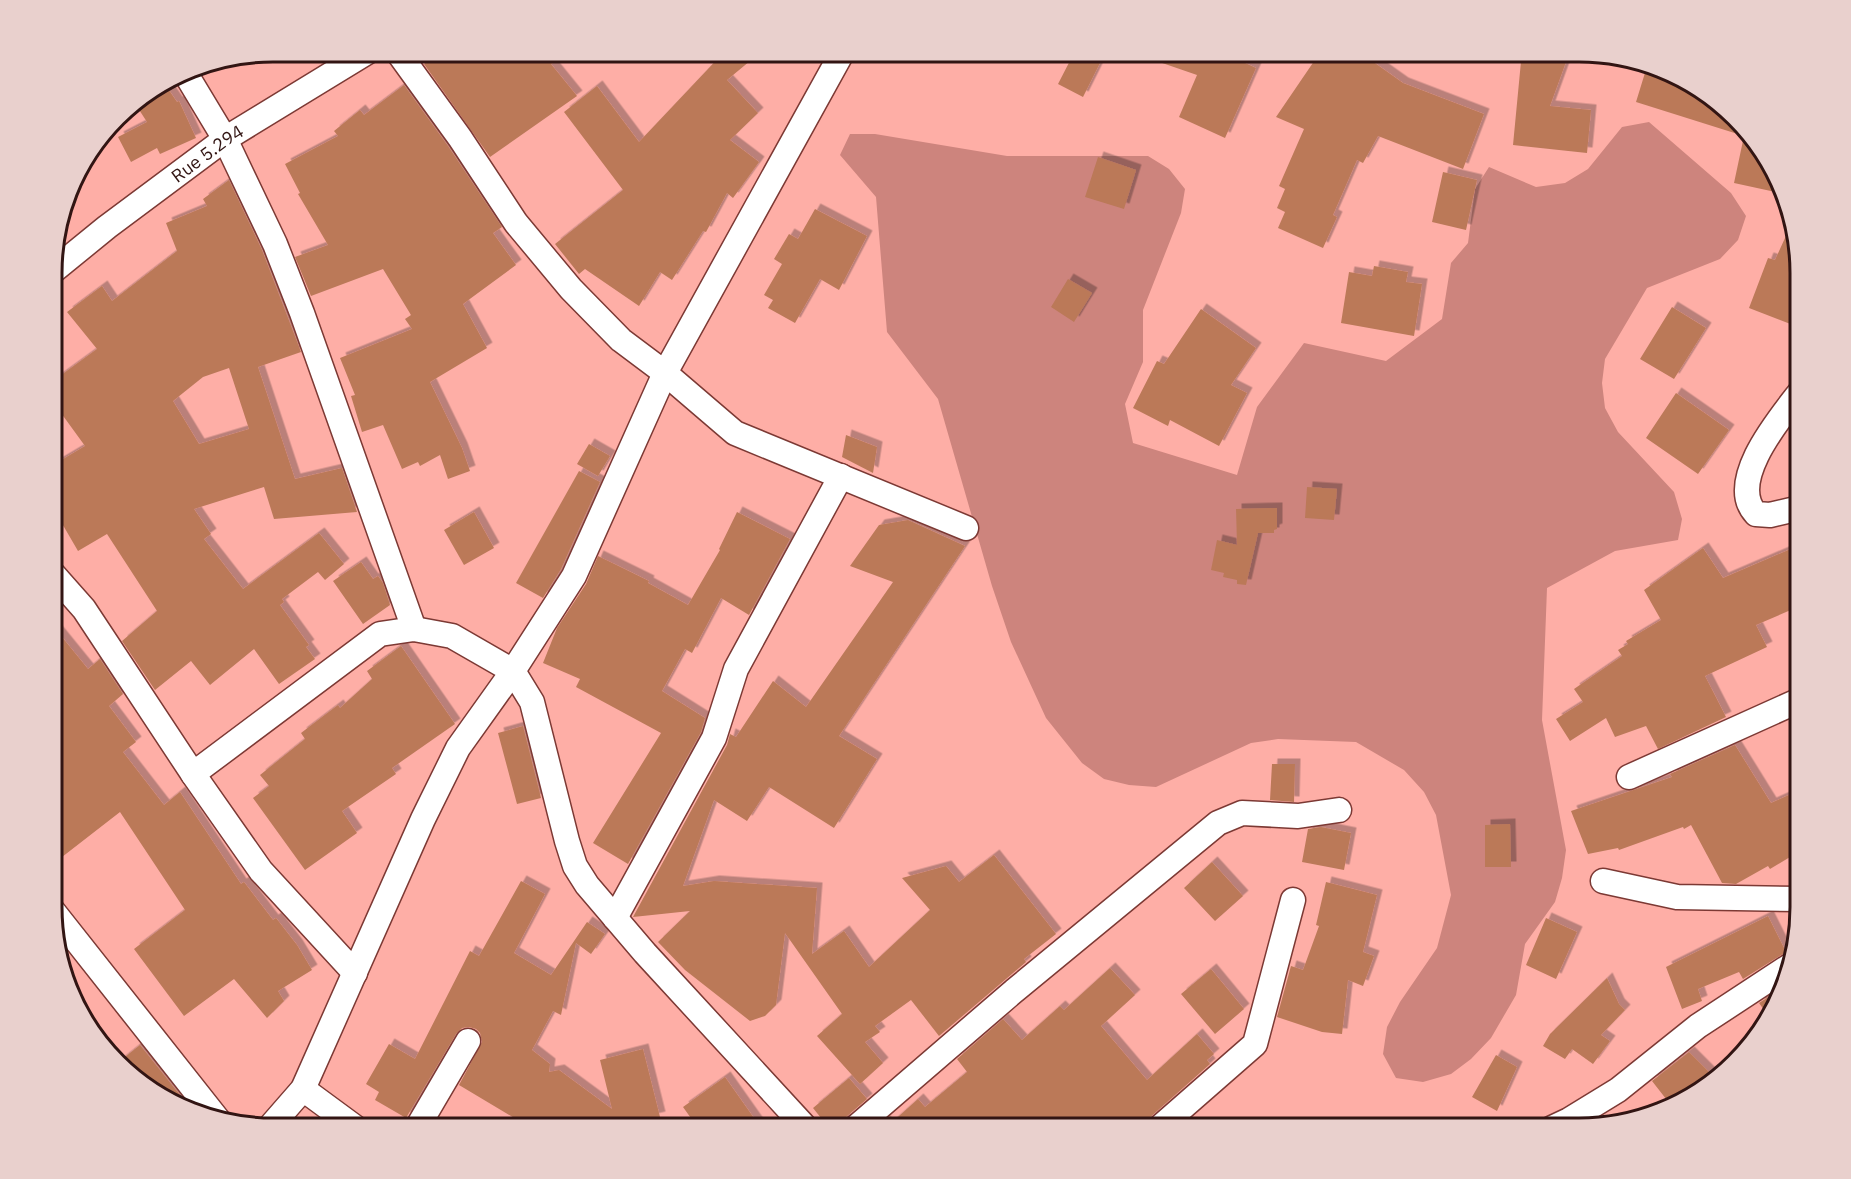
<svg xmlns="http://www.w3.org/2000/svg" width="1851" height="1179" font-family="'IBM Plex Sans',sans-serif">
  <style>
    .green { fill: #cd847d }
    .building { fill: #bb7959; fill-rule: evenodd; filter: url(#shadow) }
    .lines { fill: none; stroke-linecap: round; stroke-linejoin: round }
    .street-casing { stroke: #7c3934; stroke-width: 27 }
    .street { stroke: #fff; stroke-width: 24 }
    .labels { text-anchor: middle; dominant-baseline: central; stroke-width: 4.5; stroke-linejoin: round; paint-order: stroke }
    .street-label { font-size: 18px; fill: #321513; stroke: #f9e0dd }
    .rim { fill: none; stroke: #321513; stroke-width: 3 }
  </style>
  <defs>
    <filter id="shadow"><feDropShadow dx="5.5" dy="-5.5" stdDeviation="0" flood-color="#0004"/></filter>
  </defs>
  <rect width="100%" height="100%" fill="#feaea6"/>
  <path class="green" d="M1649 122 1731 193 1746 216 1738 240 1720 259 1647 288 1605 359 1602 383 1605 408 1618 432 1674 492 1682 519 1678 540 1615 551 1547 588 1542 720 1566 850 1562 878 1555 902 1525 944 1516 995 1491 1038 1471 1059 1451 1074 1423 1082 1396 1078 1383 1054 1387 1027 1400 1002 1437 948 1451 895 1436 815 1424 792 1404 770 1356 742 1278 739 1251 743 1156 787 1129 785 1104 779 1082 763 1046 718 1011 642 992 586 938 399 887 332 876 197 840 155 850 134H875L1007 156H1148L1169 169 1185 189 1181 213 1143 310V362L1125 404 1133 443 1237 475 1257 407 1304 343 1386 361 1442 319 1451 263 1468 243 1475 189 1489 167 1536 187 1565 183 1588 169 1622 127Z"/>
  <path class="building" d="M441 51H568L551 64 577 96 490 157 424 64Z
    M725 51H762L727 80 758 113 730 140 759 162 733 198 727 193 706 232 703 231 672 280 660 272 639 306 585 269 579 274 555 244 623 190 564 112 597 86 639 142Z
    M1075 51H1106L1083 97 1058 84Z
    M1139 51H1219L1256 68 1225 138 1179 117 1197 75 1139 55Z
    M1321 51H1358L1403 83 1484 114 1463 169 1378 136 1363 163 1357 160 1333 215 1337 217 1323 248 1278 228 1285 212 1277 208 1285 189 1279 186 1304 129 1276 117Z
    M1522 51H1570L1550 106 1591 110 1587 153 1513 145Z
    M1648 63 1701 88 1770 162 1780 193 1734 183 1744 136 1636 102Z
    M164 83 177 102 179 101 196 138 160 154 157 148 131 162 118 137 147 122 134 102Z
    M404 85 448 146 502 227 493 233 516 265 463 304 487 348 430 382 462 448 470 471 448 479 440 455 420 466 418 462 402 469 383 425 362 432 351 396 355 395 340 358 412 329 405 319 411 315 383 269 311 296 295 257 328 245 298 194 300 193 285 164 338 136 334 131 360 110 364 115Z
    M1098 157 1136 170 1124 209 1085 197Z
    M1443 172 1477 180 1466 230 1432 222Z
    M229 180 262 250 301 352 258 367 295 479 342 468 357 512 274 519 264 487 194 509 211 534 204 539 243 589 319 533 344 564 325 580 318 572 282 599 284 602 280 605 309 645 306 647 315 659 279 684 254 649 210 685 191 661 155 690 122 641 157 611 107 534 78 551 53 508V465L85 446 53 402V381L97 349 67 312 102 286 112 301 177 251 166 223 207 206 203 199ZM229 368 249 429 199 444 173 401 203 377Z
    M815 209 867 236 839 290 820 279 795 323 768 308 773 300 764 295 782 264 774 259 789 234 798 239Z
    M1790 227 1800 259V307L1793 325 1749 308 1768 258 1775 260Z
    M1374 266 1408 272 1406 282 1422 284 1414 336 1341 323 1349 272 1372 276Z
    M1068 279 1092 293 1074 322 1051 307Z
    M1672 307 1706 328 1674 379 1640 359Z
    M1201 309 1256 348 1231 385 1247 393 1219 446 1170 420 1168 426 1133 408 1157 361 1164 364Z
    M1676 393 1729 430 1698 474 1646 438Z
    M846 435 877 447 873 473 842 457Z
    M589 444 610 456 598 476 577 464Z
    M579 471 600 482 561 569 543 598 516 583Z
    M1307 487 1337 489 1334 520 1305 518Z
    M1277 508V529L1274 530V533H1258L1246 585 1237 584V580L1223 577 1224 573 1211 570 1217 540 1237 545 1236 509Z
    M474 512 494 548 464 565 444 530Z
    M737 512 790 539 749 615 721 598 692 653 685 649 662 691 705 718 701 732 628 864 593 843 661 733 576 687 580 679 543 663 557 628 586 584 598 556 649 581 648 583 688 605 720 550 719 549Z
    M908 520 965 546 839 736 877 759 834 828 769 787 747 821 714 800 683 886 714 881 817 888 812 954 844 931 869 967 930 910 902 878 946 866 959 882 994 855 1056 934 1024 959 1026 962 939 1036 911 1000 875 1026 880 1032 865 1042 883 1063 860 1084 817 1036 842 1014 785 933 776 1005 765 1016 750 1021 685 970 658 942 690 911 633 917 727 745 730 734 736 737 773 681 806 707 893 582 850 566 879 525Z
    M1800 545V606L1756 625 1767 647 1705 676 1726 717 1658 749 1646 726 1615 737 1606 718 1570 741 1556 719 1583 702 1574 689 1622 656 1618 650 1628 644 1626 641 1661 620 1644 590 1703 548 1723 578Z
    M361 562 373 579 378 576 383 583 390 605 363 624 333 581Z
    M53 626 88 669 100 659 123 694 109 706 136 742 123 752 164 805 180 792 241 884 244 882 273 920 276 918 297 945 312 970 278 991 284 1001 267 1018 234 979 184 1016 134 949 185 910 120 812 53 864Z
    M401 646 455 724 392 768 396 774 342 811 357 833 305 870 253 798 269 786 260 775 305 739 301 733 338 705 340 708 372 679 367 671Z
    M523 726 541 798 517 804 498 733Z
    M1735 745 1771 803 1800 790V851L1770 869 1768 866 1736 884 1722 883 1691 825 1684 829 1683 827 1619 850 1618 848 1588 854 1571 811 1672 777 1670 774Z
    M1272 764H1295L1294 802 1270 800Z
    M1510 824 1511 867H1485V825Z
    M1321 827 1351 833 1344 870 1302 862 1308 829Z
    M1212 862 1243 896 1215 921 1184 888Z
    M521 881 545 894 514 953 551 975 587 922 605 934 591 954 576 943 561 1015 553 1011 532 1050 550 1064 549 1072 559 1070 612 1109 600 1060 643 1049 660 1117 631 1124 637 1128H531L459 1085 482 1042 480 1033 476 1029 469 1027 462 1028 456 1034 406 1118 375 1100 379 1092 366 1084 389 1044 415 1059 470 951 479 956Z
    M1326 882 1377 895 1363 952 1374 956 1363 986 1348 980 1342 1034 1322 1032 1277 1017 1291 966 1303 970 1319 926 1316 925Z
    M1768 916 1786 952 1743 979 1739 972 1698 989 1702 1001 1682 1009 1666 967Z
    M1546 918 1577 932 1556 979 1526 965Z
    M1110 968 1135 995 1101 1026 1147 1080 1197 1034 1214 1054 1207 1060 1210 1064 1138 1128H877L885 1121 888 1126 918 1099 925 1107 967 1072 957 1059 1003 1019 1022 1040 1060 1006 1064 1010Z
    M1211 969 1244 1009 1215 1034 1181 994Z
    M1607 978 1619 1004 1625 1010 1601 1035 1610 1041 1593 1064 1572 1049 1565 1059 1543 1046 1550 1034Z
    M1784 987 1769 1017 1759 1003Z
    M140 1045 192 1110 150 1091 120 1061Z
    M1689 1052 1713 1076 1689 1098 1670 1104 1652 1081Z
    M1496 1055 1517 1067 1497 1111 1472 1097Z
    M725 1077 761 1128H698L683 1107Z
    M849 1078 867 1099 846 1117 841 1128H829L813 1108Z"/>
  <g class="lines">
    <defs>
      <g id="street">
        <path d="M397 51 460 138 516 223 571 289 621 340 665 373 735 433 966 528"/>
        <path d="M184 71 225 139 275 244 302 313 414 629"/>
        <path id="s1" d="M53 271 107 227 225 139 369 51"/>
        <path d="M1800 392C1779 419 1726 482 1756 514L1770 515 1800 508"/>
        <path d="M53 574 84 609 193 774 261 871 355 973"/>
        <path d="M193 774 380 634 414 629 452 636 513 671 532 702 567 841 575 866 587 885 645 953 806 1128"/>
        <path d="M1629 777 1800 700"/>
        <path d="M1603 881 1677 897 1800 899"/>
        <path d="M53 911 219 1121"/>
        <path d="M615 918 714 738 736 669 841 476"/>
        <path d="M303 1089 356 1128"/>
        <path d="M269 1128 303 1089 423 819 458 748 513 671 574 576 665 373 843 51"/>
        <path d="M417 1128 468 1041"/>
        <path d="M855 1128 1014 991 1218 823 1242 813 1298 816 1339 810"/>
        <path d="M1159 1128 1255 1044 1293 900"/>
        <path d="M1552 1128 1569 1120 1618 1090 1698 1026 1791 965"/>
      </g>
    </defs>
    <use href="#street" class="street-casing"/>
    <use href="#street" class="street"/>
  </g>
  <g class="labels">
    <g class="street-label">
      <text stroke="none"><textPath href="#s1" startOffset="194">Rue 5.294</textPath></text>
    </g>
  </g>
  <path d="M0 0H1851V1179H0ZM273 62H1579A211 211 0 0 1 1790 273V907A211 211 0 0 1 1579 1118H273A211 211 0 0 1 62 907V273A211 211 0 0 1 273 62Z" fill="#e9d0cd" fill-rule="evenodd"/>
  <path class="rim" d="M273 62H1579A211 211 0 0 1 1790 273V907A211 211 0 0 1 1579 1118H273A211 211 0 0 1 62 907V273A211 211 0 0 1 273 62Z"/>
</svg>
